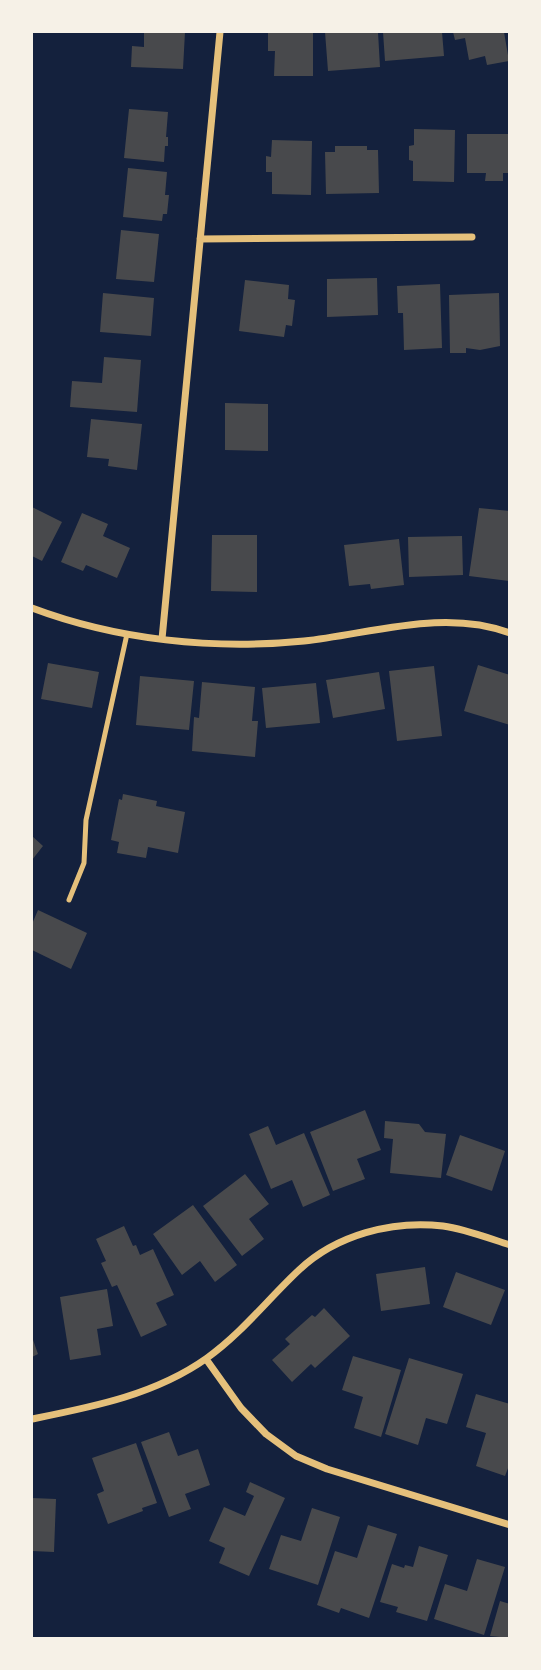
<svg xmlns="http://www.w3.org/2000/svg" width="541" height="1670" font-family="Jost,sans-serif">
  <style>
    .building { fill: #48494c }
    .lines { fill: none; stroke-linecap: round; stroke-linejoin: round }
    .service { stroke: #e5c07b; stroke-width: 5 }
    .minor { stroke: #e5c07b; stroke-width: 7 }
  </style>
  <rect width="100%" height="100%" fill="#14213d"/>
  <path class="building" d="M144 32H185L183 69 131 67 132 46 144 47Z
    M268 32H313V76H274L275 51H268Z
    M325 32H378L380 67 328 71Z
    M383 32H442L444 56 385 61Z
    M453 32H504L509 61 487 65 485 56 469 60 465 38 455 40Z
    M129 109 168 112 166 137H168V146H165L164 162 124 158Z
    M414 129 455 130 454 182 413 181V161L409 160V146L414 145Z
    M467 134H510V173H503V181H485L486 173H467Z
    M272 140 312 141 311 195 272 194V172H266V156L271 157Z
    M335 146H367V150H378L379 193 326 194 325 152H335Z
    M128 168 167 172 165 195H169L167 214H163L162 221 123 217Z
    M121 230 159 234 154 282 116 279Z
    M377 278 378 315 327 317V279Z
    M245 280 289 285 288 299 295 300 292 326 286 325 284 337 239 331Z
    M440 284 442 348 404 350 403 313H398L397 286Z
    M103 293 154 298 151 336 100 332Z
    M499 293 500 346 480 350 466 348V353H450L449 295Z
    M104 357 141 360 137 412 70 407 72 381 102 383Z
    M225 403 268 404V451L225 450Z
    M91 419 142 424 137 470 108 466 109 459 87 457Z
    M32 507 62 522 42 561 32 556Z
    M479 508 510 511 509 581 469 576Z
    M82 513 108 524 103 536 130 548 117 578 86 565 83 571 61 562Z
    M212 535H257V592L211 591Z
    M462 536 463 575 409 577 408 537Z
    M399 539 404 585 371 589 370 584 349 586 344 545Z
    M48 663 99 672 92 708 41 699Z
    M478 665 510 675V725L464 711Z
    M434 666 442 736 397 741 389 671Z
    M379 672 385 709 333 718 326 680Z
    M140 676 194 681 189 730 136 725Z
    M202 682 255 687 252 721H258L255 757 192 751 194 717 199 718Z
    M316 683 320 723 266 728 262 688Z
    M123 794 157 801 156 806 185 812 178 853 148 847 146 858 117 853 119 842 111 840 119 799 122 800Z
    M32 836 43 846 32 860Z
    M38 910 87 933 71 969 32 950V924Z
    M365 1110 381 1150 357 1159 365 1179 333 1191 310 1132Z
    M385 1121 419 1124 425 1132 446 1134 441 1178 390 1173 393 1139 384 1138Z
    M268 1126 276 1145 304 1133 330 1195 303 1207 292 1180 271 1189 249 1134Z
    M460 1135 505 1151 492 1191 446 1175Z
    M245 1174 269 1204 249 1219 264 1239 242 1256 203 1206Z
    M193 1205 237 1265 215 1282 200 1261 182 1275 153 1234Z
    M124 1226 133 1246 136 1245 140 1255 153 1249 174 1295 156 1303 167 1325 141 1337 117 1285 112 1287 101 1263 106 1261 96 1239Z
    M425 1267 430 1304 381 1311 376 1274Z
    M456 1272 505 1290 491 1325 443 1307Z
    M107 1289 113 1326 97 1329 101 1355 70 1360 60 1297Z
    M324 1308 350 1336 315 1368 311 1364 292 1382 272 1360 290 1344 285 1339 312 1315 315 1317Z
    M32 1337 38 1354 32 1357Z
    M353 1356 401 1370 381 1437 354 1428 363 1397 342 1390Z
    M409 1358 463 1374 447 1424 426 1418 418 1445 385 1434Z
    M476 1394 510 1404V1463L505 1476 476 1466 486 1433 466 1427Z
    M169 1432 178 1456 198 1449 210 1485 185 1494 191 1509 169 1517 141 1442Z
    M136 1443 157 1503 142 1508 143 1511 108 1524 97 1494 104 1491 92 1458Z
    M250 1482 285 1498 249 1576 219 1563 225 1548 209 1541 224 1507 245 1516 254 1496 246 1492Z
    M32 1498 56 1499 54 1552 32 1551Z
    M312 1508 340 1517 318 1585 269 1569 281 1535 301 1541Z
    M368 1525 397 1534 369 1618 341 1608 339 1613 317 1605 335 1551 357 1558Z
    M419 1546 448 1555 427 1621 396 1612 398 1607 380 1602 392 1564 404 1568 405 1565 413 1567Z
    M477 1559 505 1567 484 1635 434 1619 445 1584 467 1591Z
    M500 1601 510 1604V1638L490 1636Z"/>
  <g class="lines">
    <path class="service" d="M69 900 84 863 86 820 127 634"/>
    <path class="minor" d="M200 239 472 237
      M32 608C117 640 213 650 304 641 370 634 444 608 510 633
      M162 639 220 32
      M206 1359 241 1408 266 1434 296 1456 327 1469 510 1525
      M32 1419C92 1407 155 1395 207 1358 242 1333 268 1299 299 1270 336 1235 392 1220 443 1226 465 1229 488 1238 510 1245"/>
  </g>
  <rect width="541" height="1670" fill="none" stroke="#f6f1e7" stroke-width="66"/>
</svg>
